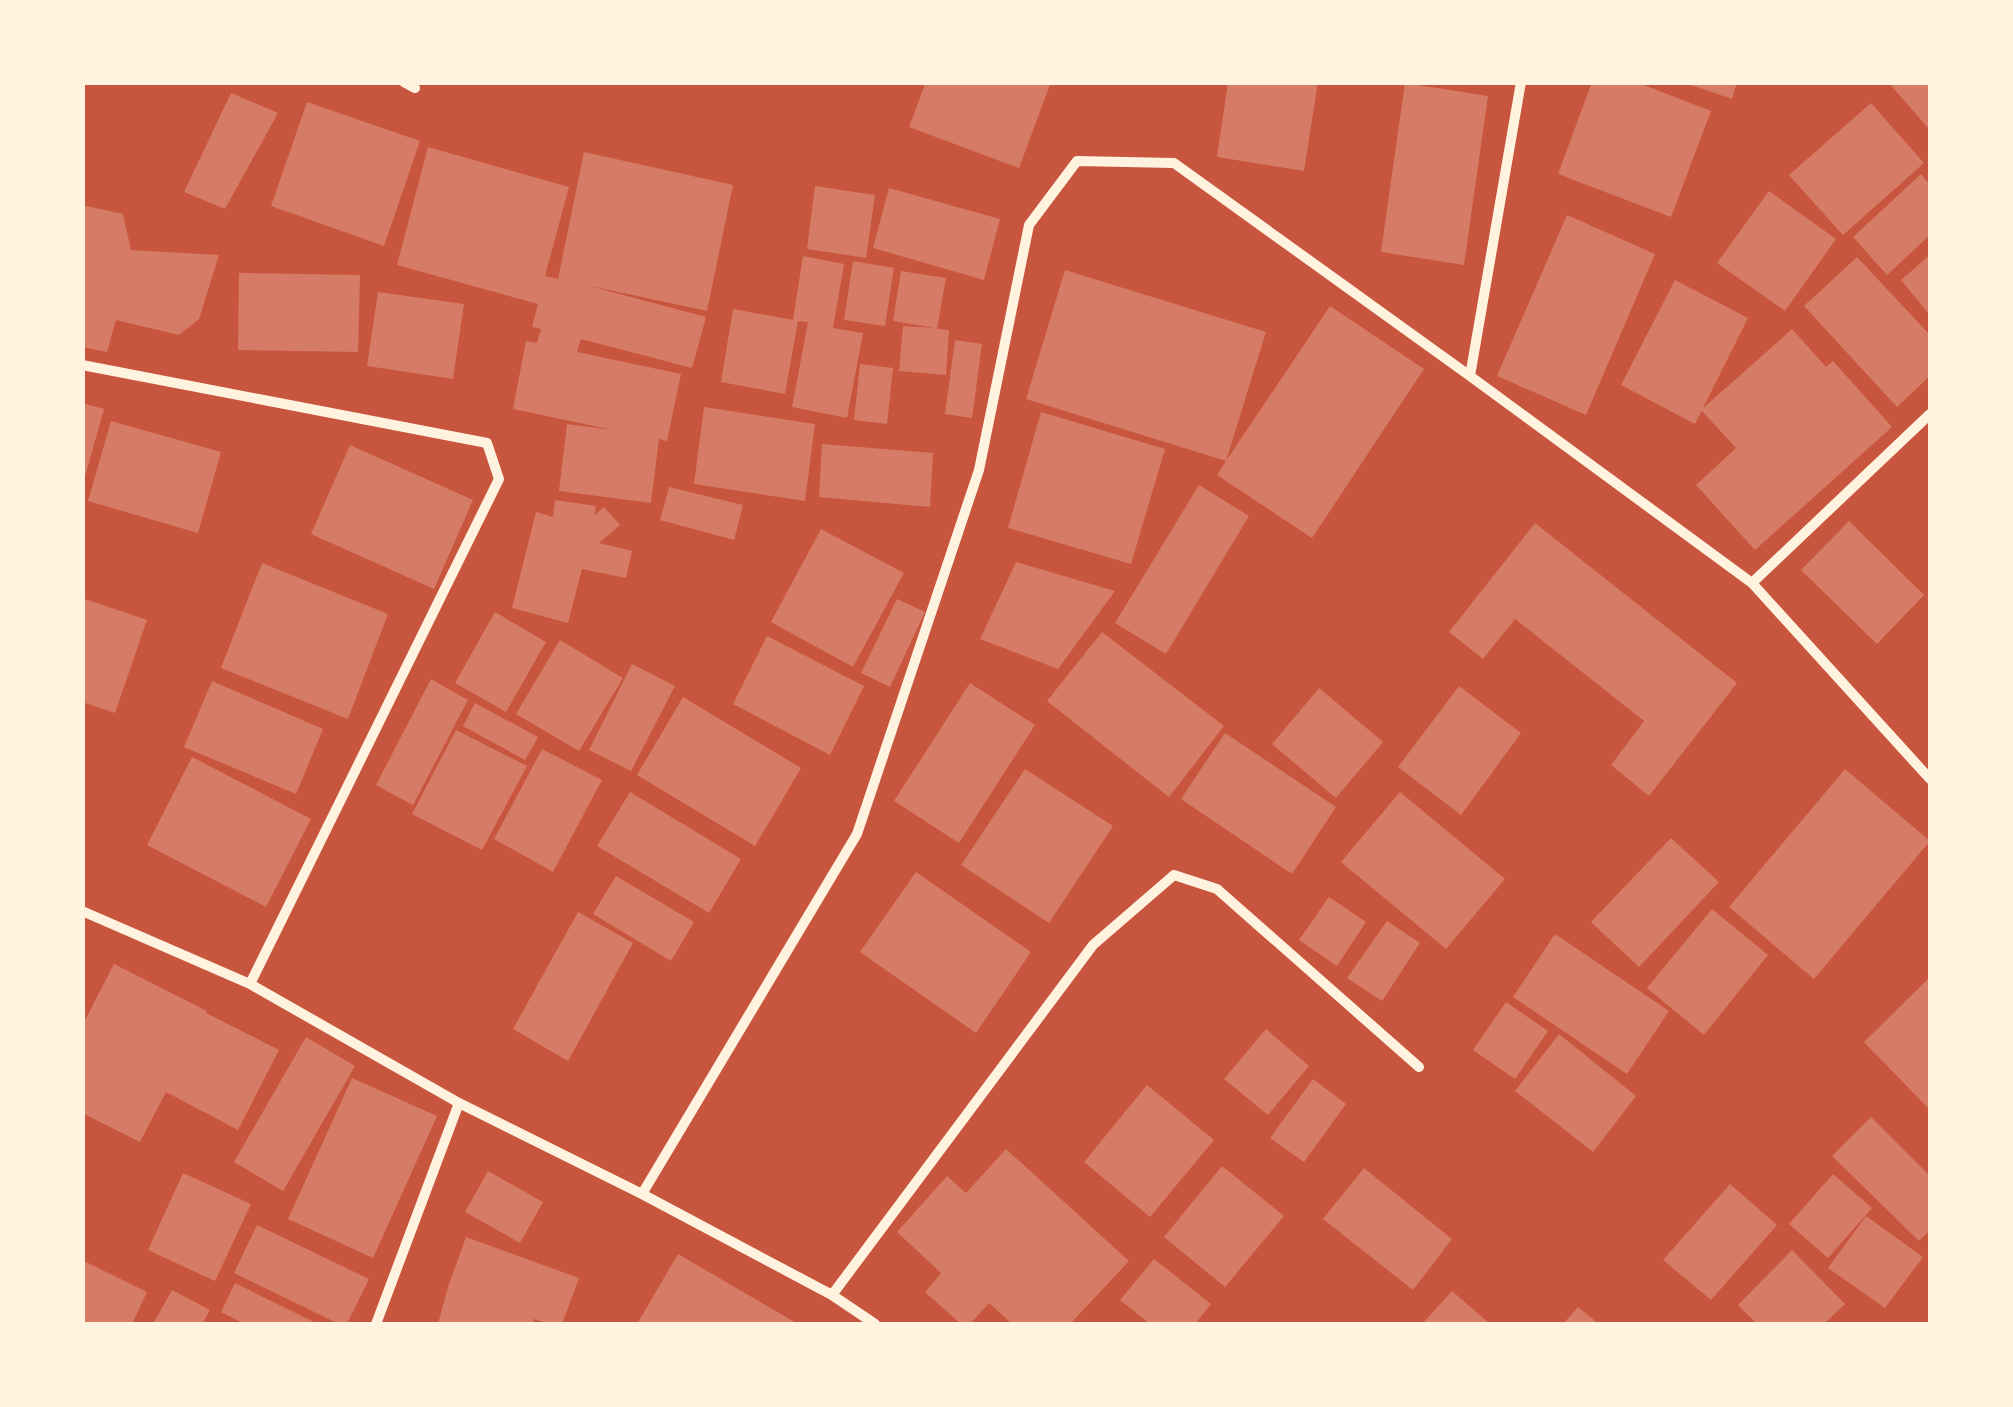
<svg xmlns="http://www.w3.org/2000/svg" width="2013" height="1407" font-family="'Nunito Sans',sans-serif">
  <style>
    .building { fill: #d67c66 }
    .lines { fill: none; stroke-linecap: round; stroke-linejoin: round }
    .minor { stroke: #fff3e0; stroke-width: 10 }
  </style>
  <rect width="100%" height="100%" fill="#c8553d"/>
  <path class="building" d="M926 82H1051L1019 168 909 127Z
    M1228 82H1318L1304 171 1217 157Z
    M1592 82H1636L1711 111 1671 217 1558 174Z
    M1682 82H1737L1732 99Z
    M1888 82H1930V130Z
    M1405 83 1488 96 1464 265 1381 252Z
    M231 93 278 113 225 209 184 192Z
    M307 102 420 141 384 246 271 206Z
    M1871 103 1924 163 1843 235 1789 175Z
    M428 147 569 187 545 276 558 279 584 152 733 185 707 311 586 285 706 317 692 368 581 339 577 352 681 374 667 441 659 439 651 503 559 491 567 424 613 430 513 409 526 341 537 343 541 329 532 327 538 304 397 265Z
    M1921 174 1930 185V235L1887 275 1853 237Z
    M815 186 875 195 866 258 807 249Z
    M889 188 1000 219 984 280 873 248Z
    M1769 191 1836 239 1785 311 1717 263Z
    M82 205 123 214 131 250 219 255 199 319 179 335 116 320 107 352 82 347Z
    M1567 215 1655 254 1586 415 1497 376Z
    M1930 255V315L1901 280Z
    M803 256 844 264 833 328 863 333 847 418 792 407 808 322 798 321 785 394 721 382 733 309 793 320Z
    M1857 257 1930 335V376L1897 407 1804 306Z
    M853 261 894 268 885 326 844 320Z
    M1065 270 1266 332 1226 461 1330 306 1424 369 1312 538 1217 475 1226 461 1026 399Z
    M901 271 946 278 937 329 949 330 946 375 899 371 903 326 934 328 893 321Z
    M239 273 360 275 358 352 238 350Z
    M1675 280 1748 318 1695 424 1621 385Z
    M378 292 464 304 453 379 367 366Z
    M1792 329 1826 367 1833 361 1892 427 1755 550 1696 485 1736 448 1701 410Z
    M955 340 982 344 972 418 945 414Z
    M860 364 893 368 887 424 854 420Z
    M82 403 104 409 84 480H82Z
    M704 407 815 424 805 501 694 484Z
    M1041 412 1165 449 1131 564 1008 528Z
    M111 421 221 452 198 533 88 501Z
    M822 444 933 453 930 507 819 497Z
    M350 445 473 500 434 589 311 534Z
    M1199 485 1249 516 1166 654 1115 623Z
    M669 487 743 505 734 540 660 520Z
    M555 500 596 506 595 515 604 507 620 525 599 543 632 551 626 578 582 569 568 623 512 608 536 512 553 517Z
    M1849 521 1924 595 1877 644 1801 570Z
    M1535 523 1737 683 1649 796 1611 765 1644 721 1515 619 1483 659 1449 632Z
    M821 529 904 573 853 667 771 622Z
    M1016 562 1115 591 1058 669 980 639Z
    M262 563 388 614 348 719 221 668Z
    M82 598 147 620 115 713 82 702Z
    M897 599 925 612 890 687 861 673Z
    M495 612 546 642 506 712 455 683Z
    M1102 632 1224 726 1169 797 1047 701Z
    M767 636 864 686 830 755 733 704Z
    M560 640 623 678 579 751 516 714Z
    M632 664 675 686 631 771 589 750Z
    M431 679 468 700 413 805 376 785Z
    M212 681 323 729 296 794 184 747Z
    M970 683 1035 725 959 843 894 801Z
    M1459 686 1521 733 1461 815 1398 767Z
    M1319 688 1383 742 1336 798 1272 744Z
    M683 697 801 768 755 846 637 775Z
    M475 703 538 737 525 760 463 726Z
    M456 730 527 766 482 850 412 814Z
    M1225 733 1336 807 1292 874 1181 799Z
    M542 749 602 780 553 872 494 839Z
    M192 757 311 819 266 907 147 845Z
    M1025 769 1113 826 1049 923 961 865Z
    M1845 769 1930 841 1814 979 1729 907Z
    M630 792 741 859 709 913 597 846Z
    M1400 792 1505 879 1446 949 1341 862Z
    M1671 838 1719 882 1639 967 1591 922Z
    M916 872 1031 952 976 1033 860 952Z
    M616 876 694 922 671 961 593 914Z
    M1329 897 1366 922 1337 966 1299 940Z
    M1712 909 1768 955 1704 1035 1647 988Z
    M578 912 633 943 568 1061 513 1029Z
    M1387 921 1420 943 1382 1001 1347 978Z
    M1555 934 1669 1011 1627 1074 1513 997Z
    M114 964 207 1011 206 1013 279 1050 238 1130 166 1092 140 1142 82 1113V1026Z
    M1930 977V1110L1864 1042Z
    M1506 1002 1548 1031 1515 1079 1473 1050Z
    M1266 1029 1309 1066 1268 1115 1224 1079Z
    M1559 1034 1636 1096 1593 1152 1515 1091Z
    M306 1037 355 1066 283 1191 234 1162Z
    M352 1078 437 1116 373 1258 288 1219Z
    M1313 1079 1346 1104 1304 1162 1270 1138Z
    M1147 1085 1214 1140 1150 1217 1084 1162Z
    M1871 1117 1930 1176V1230L1919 1241 1832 1156Z
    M1006 1149 1129 1261 1070 1324H1012L989 1303 970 1324H961L925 1292 941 1273 897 1232 947 1176 966 1193Z
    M1222 1166 1284 1216 1225 1287 1164 1237Z
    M1364 1168 1452 1239 1413 1290 1323 1219Z
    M488 1171 543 1202 520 1243 465 1212Z
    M183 1173 251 1204 215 1281 148 1250Z
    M1833 1174 1872 1208 1828 1258 1789 1224Z
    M1730 1184 1777 1225 1711 1300 1663 1260Z
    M1866 1216 1923 1257 1885 1308 1828 1268Z
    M257 1225 369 1279 347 1324H339L234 1273Z
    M466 1237 579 1278 562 1324H550L534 1319 532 1324H438L448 1287Z
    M1792 1250 1845 1304 1824 1324H1757L1738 1305Z
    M678 1254 798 1324H637Z
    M1154 1259 1211 1304 1195 1324H1150L1120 1300Z
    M82 1260 147 1292 132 1324H82Z
    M235 1283 318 1324H245L221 1312Z
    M172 1290 210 1310 202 1324H153Z
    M1452 1291 1490 1324H1422Z
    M1578 1307 1599 1324H1563Z"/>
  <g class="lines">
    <path class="minor" d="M404 82 415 88
      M82 365 487 443 499 479 250 984
      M1470 376 1521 82
      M1752 583 1930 414
      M82 911 250 984 459 1103 642 1194 832 1295 875 1324
      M642 1194 857 834 979 470 1029 225 1077 161 1174 163 1470 376 1752 583 1930 779
      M832 1295 1093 945 1174 875 1217 889 1419 1067
      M376 1324 459 1103"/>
  </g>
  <rect width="2013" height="1407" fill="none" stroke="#fff3e0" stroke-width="170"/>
</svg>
